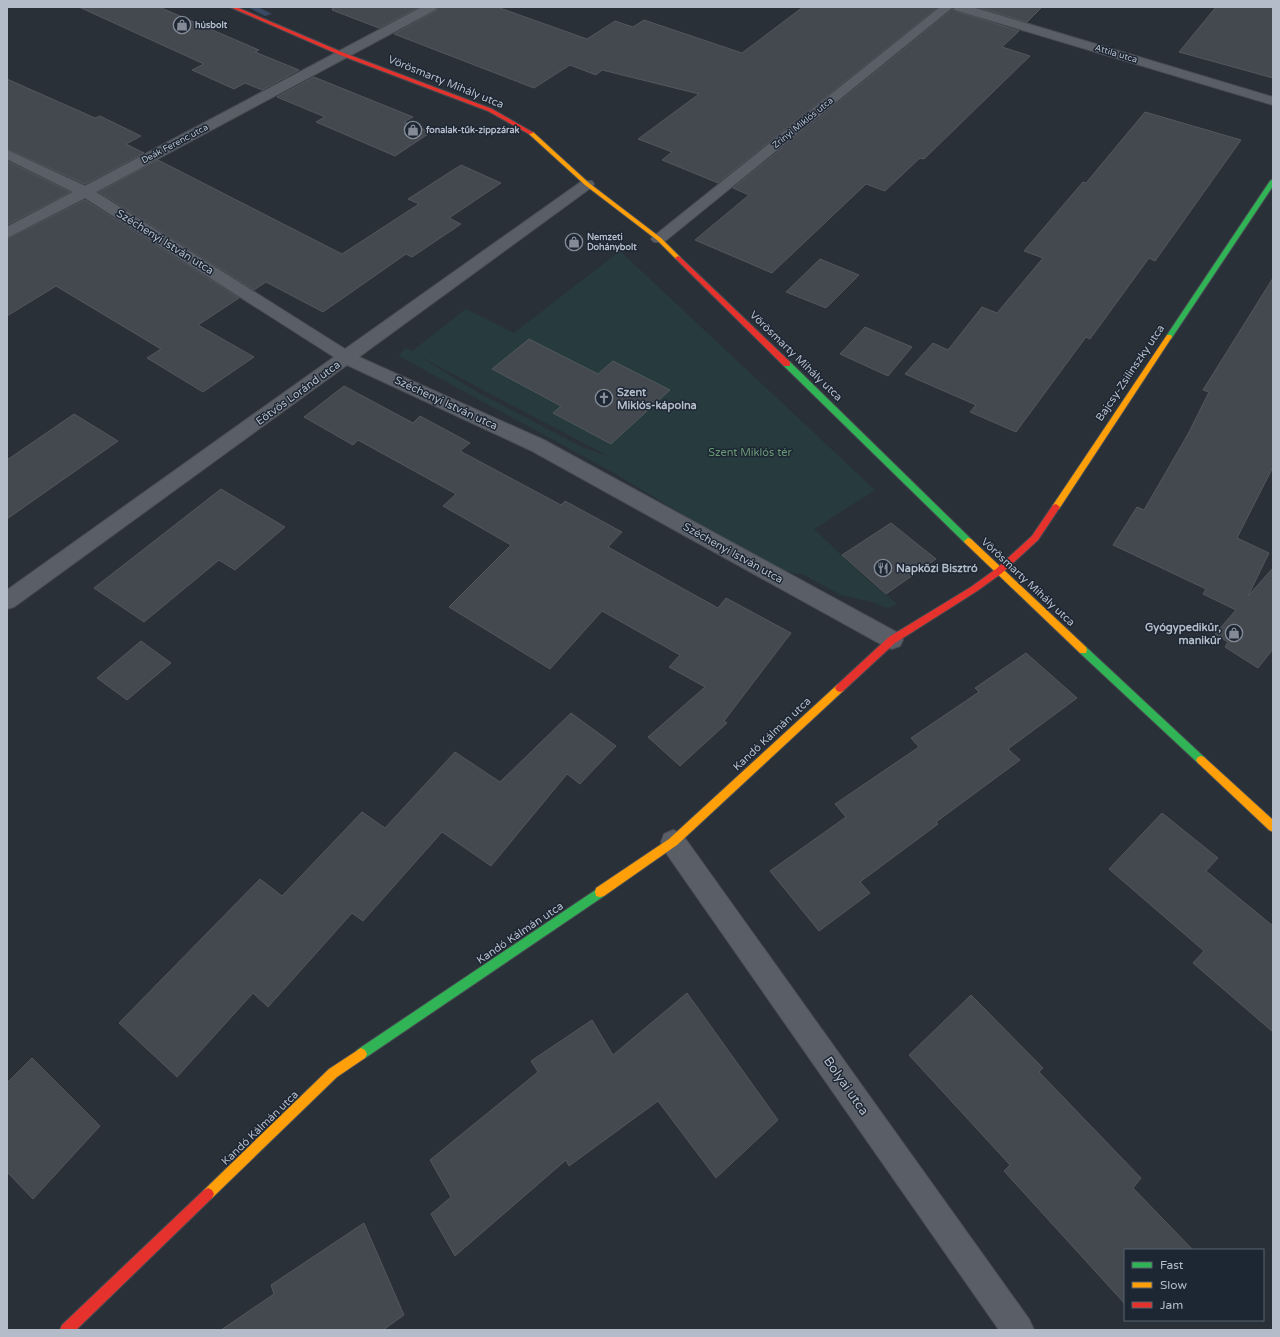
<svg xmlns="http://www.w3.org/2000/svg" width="1280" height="1337" font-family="'Varela Round',sans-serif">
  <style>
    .green { fill: #273a3e; fill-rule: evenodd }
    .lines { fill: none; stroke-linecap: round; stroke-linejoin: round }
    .stream { fill: #384963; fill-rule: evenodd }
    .building { fill: #444950; stroke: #52575f }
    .street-casing { stroke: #484c53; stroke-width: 2 }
    .fast-casing { stroke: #484c53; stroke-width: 2 }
    .slow-casing { stroke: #484c53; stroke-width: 2 }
    .jam-casing { stroke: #484c53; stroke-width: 2 }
    .street { fill: #5a5e66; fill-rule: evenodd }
    .fast { fill: #30b455; fill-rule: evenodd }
    .slow { fill: #ff9f0a; fill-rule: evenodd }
    .jam { fill: #e5322d; fill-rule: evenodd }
    .labels { text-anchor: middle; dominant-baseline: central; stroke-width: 3; stroke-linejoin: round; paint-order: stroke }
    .far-poi-label { font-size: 9px; font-weight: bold; fill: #b4bcc9; stroke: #1d2633; text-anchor: start }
    .far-street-label { font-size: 9px; fill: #b4bcc9; stroke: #1d2633 }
    .street-label { font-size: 11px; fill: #b4bcc9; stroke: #1d2633 }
    .poi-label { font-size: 11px; font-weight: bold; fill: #b4bcc9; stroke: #1d2633; text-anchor: start }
    .park-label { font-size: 11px; fill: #6b9a76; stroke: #1d2633 }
    .near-street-label { font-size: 13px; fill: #b4bcc9; stroke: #1d2633 }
  </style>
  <rect width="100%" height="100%" fill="#2a3038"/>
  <path class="green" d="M620 251 875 490 814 529 868 580 897 604 888 608 872 602 841 595 804 575 772 568 614 473 399 356 405 348 412 351 466 309 514 333ZM419 356 608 456 582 447 479 393Z"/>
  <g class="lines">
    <path class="stream" d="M248 7H258L272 14 265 16Z"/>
  </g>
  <path class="building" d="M79 7H159L259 50 255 52 299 70 262 90 245 83 234 89 192 70 204 64Z
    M333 7H419L379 28 332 10Z
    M438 7H497L587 39 615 21 633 27 644 20 742 53 803 7H938L718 183 662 160 672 152 638 139 699 94 602 70 596 75 570 65 534 88 394 34 436 11Z
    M977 7H1042L1027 22Z
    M1216 7H1273V78L1179 52Z
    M953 9 955 11 1019 31 1002 47 1030 56 924 159 920 158 885 191 866 184 772 273 695 240 749 195 733 188Z
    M314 77 413 117 404 122 431 132 395 156 316 122 325 117 277 97Z
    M7 79 95 118 100 116 141 136 126 144 144 153 85 184 7 149Z
    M1145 112 1241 140 1155 261 1149 258 1090 339 1086 337 1016 432 970 412 976 405 905 374 933 343 948 350 982 307 997 313 1043 258 1024 251 1083 182 1086 183Z
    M158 160 342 254 419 204 408 199 461 165 501 183 449 218 461 224 412 257 406 254 323 312 266 282 254 290 99 192Z
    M7 161 70 192 7 225Z
    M85 200 239 298 198 325 254 357 203 392 147 358 161 349 56 286 7 316V239Z
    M820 259 859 275 826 308 786 292Z
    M1273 278V467L1237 538 1269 553 1248 596 1273 568V649L1258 668 1225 647 1228 642 1215 634 1236 610 1203 594 1206 589 1113 545 1137 507 1144 510 1188 434 1209 392 1203 390Z
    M865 327 912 347 888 376 840 354Z
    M529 339 598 374 613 361 670 390 611 444 553 413 561 406 492 369Z
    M344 386 413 423 420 416 470 443 460 451 561 505 565 501 622 532 608 547 718 608 726 598 791 633 724 721 727 723 680 766 648 737 705 687 669 667 680 655 602 611 550 669 449 607 511 545 443 506 456 494 358 440 353 445 304 417Z
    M74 414 118 441 7 519V460Z
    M221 489 285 527 235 570 219 560 144 622 94 588Z
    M891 523 936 559 886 594 842 555Z
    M141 641 171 663 127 700 97 678Z
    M1026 653 1077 698 1008 749 1020 760 936 822 938 824 860 882 870 893 819 931 770 871 846 817 835 804 919 747 911 738 979 692 975 688Z
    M571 713 616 746 580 784 567 774 491 866 442 832 363 921 352 913 268 1007 253 993 177 1077 119 1023 260 879 282 896 362 812 385 828 455 752 500 782Z
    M1162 813 1218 858 1206 871 1273 926V1032L1193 963 1204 951 1109 869Z
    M687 993 778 1120 716 1178 658 1101 569 1166 566 1160 455 1256 431 1214 451 1197 430 1160 538 1072 531 1061 592 1020 613 1055Z
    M971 995 1043 1068 1039 1072 1141 1178 1133 1188 1193 1250H1125V1304L1004 1171 1010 1165 909 1055Z
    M32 1058 100 1126 33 1199 7 1172V1083Z
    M364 1223 404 1315 383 1330H221L274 1294 271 1285Z"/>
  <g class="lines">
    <defs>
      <path id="street" d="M422 7H437L435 10 96 192 345 349 582 181H592L594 184 592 187 359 357 544 440 900 634 903 640 900 646 892 649 884 646 530 450 347 365 14 607 7 609V590L334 357 85 198 7 238V227L73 192 7 159V150L85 186Z
        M940 7H972L1273 97V105L955 10 953 7 664 242H654L651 239 654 236Z
        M673 830 682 834 1029 1319 1034 1330H999L664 850 661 842 664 834Z"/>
      <path id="fast" d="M1273 179V186L1171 339H1167V335L1270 181Z
        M784 362H790L971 539 972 541 971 543H965L784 366Z
        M1083 646 1086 647 1204 757 1206 760 1204 763 1201 764 1198 763 1080 653 1079 650 1080 647Z
        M600 887 604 888 605 892 604 896 365 1058 361 1060 357 1058 355 1054 357 1050Z"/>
      <path id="slow" d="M529 132H533L589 183 661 238 680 257V259H676L657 240 585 185 529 134Z
        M1167 335H1171L1172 337 1059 509H1053L1052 507 1053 505Z
        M968 538 971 539 1086 647 1087 650 1086 653H1080L965 543 964 541Z
        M840 684 843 685 845 688 843 691 677 845 604 896 600 897 596 896 595 892 596 888 669 839 837 685Z
        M1201 756 1204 757 1273 820V832L1269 830 1198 763 1196 760 1198 757Z
        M361 1048 365 1050 367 1054 365 1058 337 1077 212 1198 208 1200 204 1198 202 1194 204 1190 329 1069Z"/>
      <path id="jam" d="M230 7H236L344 53 492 109 534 133 529 134 488 111 340 55Z
        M678 256 680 257 790 362V366H784L676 259 675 258Z
        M1056 504 1060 507 1038 540 1002 573 977 591 895 643 843 691 840 692 837 691 835 688 837 685 889 637 971 587 996 569 1032 536 1053 505Z
        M208 1188 212 1190 214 1194 212 1198 76 1330H60L62 1325 204 1190Z"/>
    </defs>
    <use href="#street" class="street-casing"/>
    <use href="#fast" class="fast-casing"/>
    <use href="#slow" class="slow-casing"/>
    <use href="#jam" class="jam-casing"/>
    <use href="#street" class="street"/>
    <use href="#fast" class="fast"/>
    <use href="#slow" class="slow"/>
    <use href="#jam" class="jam"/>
  </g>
  <defs>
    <symbol id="shop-ring" viewBox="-11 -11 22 22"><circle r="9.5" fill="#1d2633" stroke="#848b96" stroke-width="1.5"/><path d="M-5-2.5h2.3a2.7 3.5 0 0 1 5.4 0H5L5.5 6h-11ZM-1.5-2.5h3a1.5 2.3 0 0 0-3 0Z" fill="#848b96"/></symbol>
    <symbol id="church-ring" viewBox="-11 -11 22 22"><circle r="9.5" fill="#1d2633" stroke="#848b96" stroke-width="1.5"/><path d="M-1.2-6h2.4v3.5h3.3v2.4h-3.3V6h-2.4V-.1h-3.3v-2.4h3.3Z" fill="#848b96"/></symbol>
    <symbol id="restaurant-ring" viewBox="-11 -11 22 22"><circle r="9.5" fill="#1d2633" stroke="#848b96" stroke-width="1.5"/><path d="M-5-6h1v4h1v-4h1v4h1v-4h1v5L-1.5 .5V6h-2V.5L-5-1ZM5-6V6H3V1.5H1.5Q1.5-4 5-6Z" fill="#848b96"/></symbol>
  </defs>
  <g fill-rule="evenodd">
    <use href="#shop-ring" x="172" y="15" width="20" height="20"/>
    <use href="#shop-ring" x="403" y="120" width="20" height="20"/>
    <use href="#shop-ring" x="564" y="232" width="20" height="20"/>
    <use href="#church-ring" x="594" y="388" width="20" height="20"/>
    <use href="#restaurant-ring" x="873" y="558" width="20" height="20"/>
    <use href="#shop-ring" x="1224" y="623" width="20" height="20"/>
  </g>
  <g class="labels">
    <g class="far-poi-label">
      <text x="195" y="25">húsbolt</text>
      <text x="426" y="130">fonalak-tűk-zippzárak</text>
      <text x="587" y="237">Nemzeti<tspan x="587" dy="10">Dohánybolt</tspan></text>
    </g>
    <g class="far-street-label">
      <text transform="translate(1116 54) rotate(17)">Attila utca</text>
      <text transform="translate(803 123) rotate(-39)">Zrínyi Miklós utca</text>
      <text transform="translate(175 144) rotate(-28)">Deák Ferenc utca</text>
    </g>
    <g class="street-label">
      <text transform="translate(446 82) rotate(22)">Vörösmarty Mihály utca</text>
      <text transform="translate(165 242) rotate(32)">Széchenyi István utca</text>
      <text transform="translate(796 356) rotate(44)">Vörösmarty Mihály utca</text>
      <text transform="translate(1130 373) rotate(-56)">Bajcsy-Zsilinszky utca</text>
      <text transform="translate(298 393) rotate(-36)">Eötvös Loránd utca</text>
      <text transform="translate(446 403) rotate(25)">Széchenyi István utca</text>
      <text transform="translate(733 553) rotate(29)">Széchenyi István utca</text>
      <text transform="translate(1028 582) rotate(43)">Vörösmarty Mihály utca</text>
      <text transform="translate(772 734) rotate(-43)">Kandó Kálmán utca</text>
      <text transform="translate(520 933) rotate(-34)">Kandó Kálmán utca</text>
      <text transform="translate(260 1128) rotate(-44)">Kandó Kálmán utca</text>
    </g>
    <g class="poi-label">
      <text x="617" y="392">Szent<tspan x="617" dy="13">Miklós-kápolna</tspan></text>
      <text x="896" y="568">Napközi Bisztró</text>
      <text x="1221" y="627" text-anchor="end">Gyógypedikűr,<tspan x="1221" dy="13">manikűr</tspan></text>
    </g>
    <g class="park-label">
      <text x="750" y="452">Szent Miklós tér</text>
    </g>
    <g class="near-street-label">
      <text transform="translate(846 1086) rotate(55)">Bolyai utca</text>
    </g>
  </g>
  <rect width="1280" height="1337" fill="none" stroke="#b4bcc9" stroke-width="16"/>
  <rect x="1124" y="1249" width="140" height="72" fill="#1d2633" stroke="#59626f"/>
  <rect x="1132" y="1262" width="20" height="6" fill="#30b455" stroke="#59626f"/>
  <text x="1160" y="1269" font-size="12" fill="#b4bcc9">Fast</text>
  <rect x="1132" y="1282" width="20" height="6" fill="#ff9f0a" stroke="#59626f"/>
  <text x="1160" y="1289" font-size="12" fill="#b4bcc9">Slow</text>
  <rect x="1132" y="1302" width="20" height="6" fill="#e5322d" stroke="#59626f"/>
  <text x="1160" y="1309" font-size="12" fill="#b4bcc9">Jam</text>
</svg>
